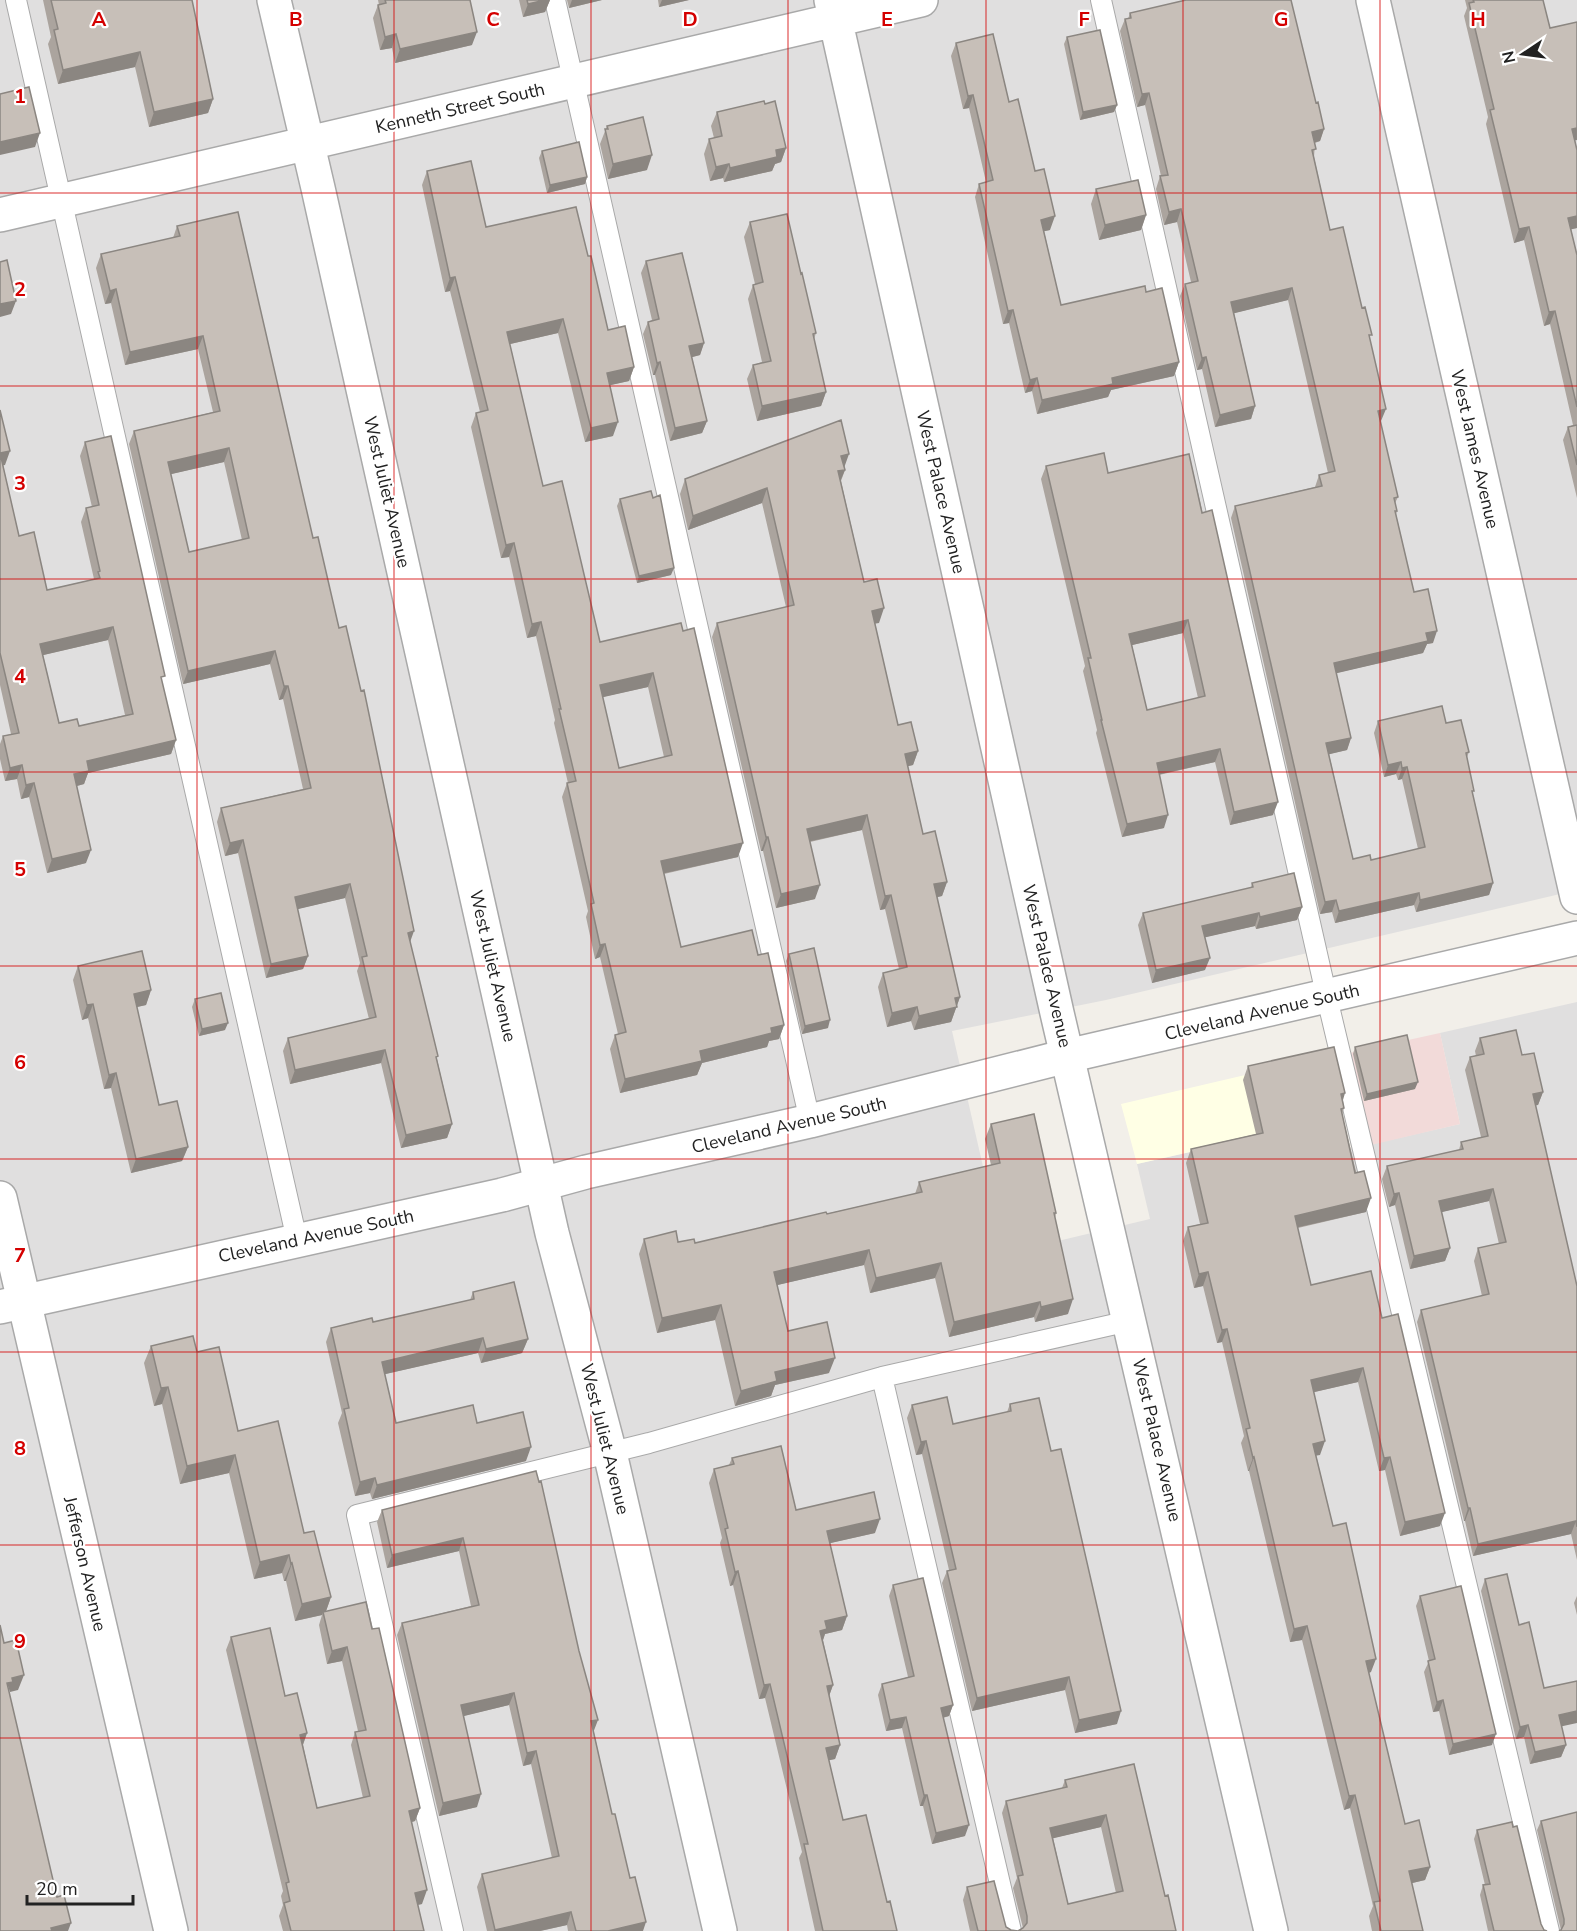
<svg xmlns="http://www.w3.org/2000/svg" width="1577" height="1931" font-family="'Nunito Sans',sans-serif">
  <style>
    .residential { fill: #e0dfdf }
    .commercial { fill: #f2dad9 }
    .education { fill: #ffffe5 }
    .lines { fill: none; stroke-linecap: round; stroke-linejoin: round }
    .service-casing { stroke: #a9a9a9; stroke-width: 22 }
    .minor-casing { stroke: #a9a9a9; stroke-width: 36 }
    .tertiary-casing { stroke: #a9a9a9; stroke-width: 36 }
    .service { stroke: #fff; stroke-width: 20 }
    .minor { stroke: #fff; stroke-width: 33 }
    .tertiary { stroke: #fff; stroke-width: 33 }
    .wall { fill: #aba49e; fill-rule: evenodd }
    .shaded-wall { fill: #8b8681 }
    .building { fill: #c7bfb8; stroke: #8b8681; stroke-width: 1.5; fill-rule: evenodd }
    .grid { fill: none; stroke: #d40000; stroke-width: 1.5; stroke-opacity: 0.55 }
    .labels { text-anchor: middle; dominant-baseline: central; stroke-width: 4.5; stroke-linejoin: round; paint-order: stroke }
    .street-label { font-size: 18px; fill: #222; stroke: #fff }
    .grid-label { font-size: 20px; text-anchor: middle; font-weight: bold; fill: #d40000; stroke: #fff; stroke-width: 4.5; stroke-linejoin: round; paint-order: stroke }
  </style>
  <rect width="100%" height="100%" fill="#f2efe9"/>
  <path class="residential" d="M0 0H1577V890L1106 1000 952 1031 1003 1254 1150 1219 1137 1164 1341 1118 1350 1149 1460 1124 1440 1033 1577 1002V1931H0Z"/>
  <path class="commercial" d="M1440 1033 1460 1124 1371 1145 1349 1053Z"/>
  <path class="education" d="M1327 1056 1341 1118 1137 1164 1121 1104Z"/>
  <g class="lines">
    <defs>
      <path id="service" d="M16 0 297 1240
        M555 0 810 1121
        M1101 0 1327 998 1549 1931
        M882 1377 1011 1931
        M453 1931 357 1515 649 1443 882 1377 1129 1321"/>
      <path id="minor" d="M274 0 318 188 552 1233 610 1453 720 1931
        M831 0 1057 1013 1271 1931
        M1373 0 1577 897
        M0 215 921 0
        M0 1198 171 1931"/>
      <path id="tertiary" d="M0 1307 502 1195 586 1172 810 1121 1067 1056 1577 938"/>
    </defs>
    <use href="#service" class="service-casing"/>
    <use href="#minor" class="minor-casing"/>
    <use href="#tertiary" class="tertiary-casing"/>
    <use href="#service" class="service"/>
    <use href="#minor" class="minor"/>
    <use href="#tertiary" class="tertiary"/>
  </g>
  <path class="wall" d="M43 0H192L213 99 208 113 149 127 135 67 58 84 48 44 51 37Z
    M378 0H470L472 45 395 63 392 48 380 50 373 18 378 5H379Z
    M519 0H550L545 12 523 17Z
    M567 0H602L569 8Z
    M658 0H689L659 7Z
    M1465 0H1543L1550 28 1577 22V140H1575L1577 150V228L1571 229 1577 255V498L1563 440 1568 427 1573 425 1550 324 1544 326 1524 240 1514 243 1486 124 1488 117 1464 16 1467 8Z
    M1130 13 1316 103 1324 129 1320 141 1315 143 1314 157 1330 230 1370 340 1381 421H1380L1398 497 1395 503 1397 511 1396 514 1414 592 1433 643 1427 644 1423 653 1336 673 1351 738 1347 750 1329 754 1353 859 1371 860 1418 849 1402 779 1398 780 1396 774 1384 777 1374 733 1378 721 1446 723 1469 752 1467 757 1473 795 1493 883 1489 895 1416 912 1414 905 1335 923 1332 912 1320 914 1231 518 1235 506 1315 487 1319 475 1328 473 1288 300 1234 313 1255 406 1251 419 1215 427 1202 369 1197 370 1180 296 1185 284 1191 282 1177 222 1164 225 1156 189 1160 176H1161L1145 105 1137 107 1120 31 1125 19H1128Z
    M1067 37 1117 105 1114 112 1080 120 1064 44Z
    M956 43 1009 102 1035 171 1050 230 1044 231 1061 305 1146 292 1179 362 1174 376 1111 390 1108 397 1037 414 1032 391 1025 393 1009 323 1003 324 975 197 979 184 986 182 969 108 963 109 951 56Z
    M765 104 786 148 781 162 775 164 772 171 724 182 723 178 710 181 704 154 709 139 714 138 711 126 717 112Z
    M607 126 647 170 608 179 600 144Z
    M542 151 587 177 585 184 547 193 539 158Z
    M427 171 486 227 588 256 608 330 634 367 629 381 610 385 613 436 585 442 558 333 510 344 543 486 600 642 681 623 738 857 664 874 681 947 758 955 784 1025 779 1039 769 1041 767 1047 702 1063 697 1075 620 1093 610 1049 615 1035 618 1034 600 957 595 959 586 917 588 911 562 797 567 783H568L554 723 555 720 536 636 527 638 509 557 501 558 471 427 476 413 480 412 450 291 445 292 422 185ZM648 687 664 757 619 768 602 697Z
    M1096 189 1146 215 1141 230 1099 240 1091 204Z
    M750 222 801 274 816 333 814 339 826 392 821 406 757 421 747 379 753 365 762 362 748 299 753 285 755 284 744 237Z
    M177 226 313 538 410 942 452 1124 447 1138 401 1148 381 1063 290 1084 283 1051 288 1038 369 1019 357 971 360 963 345 898 297 909 308 956 303 969 266 978 238 853 225 856 217 822 221 808 303 789 283 699 279 700 270 664 183 684 129 444 134 431 213 412 198 349 125 365 111 303 105 304 96 268 101 254 173 238ZM224 462 242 540 189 552 171 474Z
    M646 261 704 343 700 355 692 357 707 421 702 433 670 441 655 375H653L643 334 648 322 652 320 641 273Z
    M0 410 5 465H3L19 536 47 590 94 579 81 522 86 508 92 507 80 456 85 442 162 683 176 740 171 754 88 773 84 784 77 786 86 863 47 873 29 797 21 799 17 779 5 781 0 759V744L3 736 11 734 0 685ZM108 640 125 715 79 726 59 723 43 655Z
    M1189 454 1273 815 1230 825 1215 762 1159 775 1164 828 1122 837 1096 733 1097 730 1083 671 1085 666 1041 479 1046 466 1108 473ZM1183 633 1198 698 1147 710 1132 645Z
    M844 467 845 470 841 481 864 582 879 623H875L898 725 918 751 913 765 908 766 923 834 947 882 942 896 937 897 960 997 951 1022 914 1030 911 1021 887 1027 878 987 883 973 899 969 885 909 880 910 862 830 810 842 815 899 776 908 763 851H761L712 637 717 623 786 607 762 503 688 530 680 494 685 479Z
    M620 499 671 575 637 583 617 506Z
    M1252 883 1302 907 1297 920 1256 929 1255 926 1205 937V970L1152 983 1138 925 1143 913 1251 888Z
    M789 954 828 1028 802 1034 786 961Z
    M78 966 151 990 146 1005 137 1007 159 1105 188 1147 182 1161 131 1173 111 1088 104 1089 88 1018 82 1020 73 980Z
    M195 999 225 1030 199 1036 192 1007Z
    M1480 1038 1522 1055 1543 1092 1538 1105H1535L1577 1286V1560L1571 1534 1473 1556 1465 1521H1464L1417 1322 1421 1310 1482 1296 1474 1261 1478 1248 1499 1244 1489 1201 1441 1212 1450 1248 1445 1261 1410 1269 1395 1205 1389 1207 1382 1179 1387 1166 1459 1150 1461 1142 1481 1137 1465 1070 1470 1057 1476 1056 1475 1051Z
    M1355 1047 1415 1089 1364 1101 1353 1054Z
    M1248 1066 1343 1101 1344 1108 1342 1114 1366 1212 1298 1228 1311 1285 1382 1318 1440 1526 1400 1536 1385 1470 1379 1471 1358 1382 1314 1392 1320 1455H1316L1333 1526 1371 1672 1369 1673 1405 1824 1430 1867 1425 1880 1412 1883 1423 1931H1372L1369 1916 1373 1906 1350 1808 1344 1810 1302 1640 1290 1642 1249 1471H1248L1241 1443 1244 1436 1222 1342 1217 1343 1203 1286 1194 1288 1183 1241 1188 1227 1200 1224 1186 1163 1191 1149 1256 1134 1243 1080Z
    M991 1124 1056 1213 1055 1218 1068 1314 1035 1322 1034 1317 949 1337 935 1278 870 1293 864 1265 777 1285 788 1331 829 1373 775 1385 771 1396 735 1406 715 1320 657 1333 639 1254 644 1239 695 1243 915 1194 919 1182 991 1165 985 1139Z
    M473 1292 528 1339 522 1353 481 1363 478 1353 385 1374 396 1423H477L526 1461 372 1499 370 1493 355 1496 338 1423 342 1413 326 1342 331 1328 373 1322 470 1300Z
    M151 1346 197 1352 238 1431 304 1533 331 1597 326 1611 372 1629 420 1808 415 1821 412 1822 422 1904 418 1905 424 1931H283L279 1916 283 1905 281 1896 283 1891 226 1650 231 1637 285 1696 307 1733 303 1745 317 1808 363 1798 351 1745 355 1732 358 1731 342 1661 327 1664 319 1625 322 1615 295 1621 286 1581H284L282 1573 254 1579 229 1473 180 1484 162 1404 154 1406 144 1363Z
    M1010 1404 1117 1724 1075 1733 1065 1690 972 1711 942 1583 947 1571 949 1570 922 1454 916 1455 907 1418 912 1405 953 1424 1007 1412Z
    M732 1458 796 1510 875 1533 830 1543 847 1616 842 1630 825 1634 823 1640 833 1685 829 1696 840 1745 835 1759 829 1760 843 1820 887 1902 897 1931H815L799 1858 802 1852 765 1698 759 1699 733 1585 730 1586 720 1543 722 1538 709 1483 714 1469 729 1465Z
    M536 1471 612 1814 643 1931H568L567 1925 540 1931H487L477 1887 482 1874 552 1858 531 1764 523 1766 509 1705 463 1716 477 1807 439 1816 397 1635 402 1623 471 1606 459 1551 387 1568 377 1522 382 1510Z
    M1485 1579 1519 1625 1544 1688 1561 1726 1566 1745 1561 1757 1530 1764 1524 1737 1516 1739 1481 1591Z
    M893 1585 953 1705 949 1716 943 1718 965 1836 932 1844 923 1806H920L902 1728 886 1731 878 1695 882 1684 908 1677 889 1596Z
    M1420 1596 1492 1745 1449 1755 1439 1711 1433 1712 1424 1672 1429 1661 1416 1606Z
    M1577 1596V1615L1574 1603Z
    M1134 1764 1165 1896 1176 1931H970L963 1900 967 1887 1006 1927 1011 1930 1018 1931 1023 1928 1013 1888 1017 1878 1002 1813 1006 1801 1062 1788 1065 1780ZM1101 1827 1116 1893 1068 1904 1053 1838Z
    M1541 1821 1577 1931 1561 1930 1537 1830Z
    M1477 1830 1544 1930 1547 1931H1488L1480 1895 1483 1885H1485L1474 1839Z"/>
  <path class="shaded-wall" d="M545 0H550L545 12 523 17 528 4Z
    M572 0H602L569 8Z
    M662 0H689L659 7Z
    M477 32 472 45 395 63 400 49Z
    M396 34 392 48 380 50 385 37Z
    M140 52 135 67 58 84 63 70Z
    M1149 93 1145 105 1137 107 1142 94Z
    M973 95 969 108 963 109 968 96Z
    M213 99 208 113 149 127 154 112Z
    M1117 105 1114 112 1080 120 1083 112Z
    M1577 128V140L1567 142 1572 129Z
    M1324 129 1320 141 1308 144 1312 132Z
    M40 133 35 147 0 155V142Z
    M786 148 781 162 775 164 772 171 724 182 730 168 776 150Z
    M652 155 647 170 608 179 613 164Z
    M729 164 723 178 710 181 716 167Z
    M587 177 585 184 547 193 550 185Z
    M1181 209 1177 222 1164 225 1169 212Z
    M1146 215 1141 230 1099 240 1105 225Z
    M1055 216 1050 230 1036 233 1041 220Z
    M1577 216V228L1564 231 1568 218Z
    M1529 227 1524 240 1514 243 1519 229Z
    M455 277 450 291 445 292 450 278Z
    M1292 288 1288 300 1227 315 1231 302Z
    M116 289 111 303 105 304 110 291Z
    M16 301 11 314 0 317V304Z
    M1013 310 1009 323 1003 324 1008 311Z
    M1555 311 1550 324 1544 326 1549 312Z
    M563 319 558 333 502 346 507 332Z
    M203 336 198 349 125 365 130 352Z
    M704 343 700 355 685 359 689 346Z
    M1206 357 1202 369 1197 370 1202 358Z
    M660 362 655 375H653L657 363Z
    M1179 362 1174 376 1111 390 1108 397 1037 414 1042 400 1112 378Z
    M634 367 629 381 602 387 607 373Z
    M1037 378 1032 391 1025 393 1030 380Z
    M826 392 821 406 757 421 762 406Z
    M1255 406 1251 419 1215 427 1220 415Z
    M1386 409 1381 421 1373 423 1378 411Z
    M707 421 702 433 670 441 675 428Z
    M618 422 613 436 585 442 591 428Z
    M229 448 224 462 163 476 168 462Z
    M10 451 5 465 0 466V453Z
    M849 454 844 468 841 456Z
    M845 470 839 484 838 471Z
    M767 488 762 503 688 530 693 516Z
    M514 543 509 557 501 558 506 545Z
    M674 568 671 575 637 583 639 576Z
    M884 608 879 623 867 625 872 611Z
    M1188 620 1183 633 1124 647 1129 634Z
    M541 622 536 636 527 638 532 624Z
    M113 627 108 640 35 657 40 644Z
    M1437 631 1433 643 1427 644 1423 653 1329 675 1334 663 1426 633Z
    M275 651 270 664 183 684 188 671Z
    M653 673 648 687 595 699 600 685Z
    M284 686H288L283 699 279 700Z
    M1351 738 1347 750 1322 756 1326 743Z
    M176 740 171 754 88 773 84 784 69 788 74 774 87 761Z
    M1220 749 1215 762 1152 776 1157 763Z
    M918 751 913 765 900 768 905 754Z
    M1401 762 1396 774 1384 777 1388 765Z
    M22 765 17 779 5 781 10 768Z
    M1407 767 1402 779 1398 780 1402 768Z
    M34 783 29 797 21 799 26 785Z
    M1278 802 1273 815 1230 825 1234 812Z
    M867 815 862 830 802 843 807 829Z
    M1168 815 1164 828 1122 837 1127 824Z
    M766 837H768L763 851H761Z
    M243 840 238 853 225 856 230 843Z
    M743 843 738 857 656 875 661 861Z
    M91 850 86 863 47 873 52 859Z
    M947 882 942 896 929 899 934 884Z
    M1493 883 1489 895 1416 912 1420 900Z
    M350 884 345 898 290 911 295 897Z
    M820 885 815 899 776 908 781 894Z
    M1419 893 1414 905 1335 923 1339 911Z
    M891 895 885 909 880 910 885 896Z
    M1336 900 1332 912 1320 914 1325 902Z
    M1302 907 1297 920 1256 929 1260 917Z
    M1259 913 1255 926 1198 939 1202 926Z
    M414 931 409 945 408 933Z
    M605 944 600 957 595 959 600 945Z
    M308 956 303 969 266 978 271 964Z
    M1210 958 1205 970 1152 983 1156 970Z
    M151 990 146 1005 128 1009 134 994Z
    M960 997 951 1022 914 1030 919 1016 955 998Z
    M93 1004 88 1018 82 1020 87 1005Z
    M917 1007 911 1021 887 1027 892 1013Z
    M830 1020 828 1028 802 1034 805 1026Z
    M228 1023 225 1030 199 1036 202 1029Z
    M784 1025 779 1039 769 1041 767 1047 702 1063 697 1075 620 1093 625 1079 700 1051 771 1028Z
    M385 1050 381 1063 290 1084 295 1070Z
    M116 1073 111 1088 104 1089 109 1075Z
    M1418 1082 1415 1089 1364 1101 1367 1094Z
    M1543 1092 1538 1105 1528 1107 1533 1094Z
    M1345 1093 1341 1107V1094Z
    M452 1124 447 1138 401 1148 406 1135Z
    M188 1147 182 1161 131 1173 136 1159Z
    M1493 1189 1489 1201 1434 1214 1439 1201Z
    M1399 1193 1395 1205 1389 1207 1394 1194Z
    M1371 1198 1366 1212 1290 1229 1295 1216Z
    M1450 1248 1445 1261 1410 1269 1414 1256Z
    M869 1250 864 1265 769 1287 774 1272Z
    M941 1263 935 1278 870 1293 876 1278Z
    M1208 1272 1203 1286 1194 1288 1199 1274Z
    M1073 1299 1068 1314 1035 1322 1041 1307Z
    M1040 1302 1034 1317 949 1337 954 1322Z
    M721 1305 715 1320 657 1333 662 1318Z
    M1227 1329 1222 1342 1217 1343 1222 1330Z
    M483 1338 478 1353 377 1376 382 1362Z
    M528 1339 522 1353 481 1363 486 1349Z
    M835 1358 829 1373 775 1385 771 1396 735 1406 741 1391 775 1372Z
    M1363 1368 1358 1382 1306 1394 1311 1380Z
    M168 1387 162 1404 154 1406 161 1388Z
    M926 1441 922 1454 916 1455 921 1442Z
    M1325 1441 1320 1455 1308 1457 1313 1444Z
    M531 1447 526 1461 372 1499 377 1485Z
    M235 1455 229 1473 180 1484 187 1466Z
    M1254 1457 1249 1471H1248L1253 1458Z
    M1390 1457 1385 1470 1379 1471 1384 1458Z
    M375 1478 370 1493 355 1496 360 1482Z
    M1468 1508H1470L1465 1521H1464Z
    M1445 1513 1440 1526 1400 1536 1405 1522Z
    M880 1519 875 1533 822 1545 827 1531Z
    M1576 1521 1571 1534 1473 1556 1478 1544Z
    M463 1538 459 1551 387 1568 392 1555Z
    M289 1555 282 1573 254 1579 260 1562Z
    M292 1563 286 1581H284L291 1564Z
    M738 1571 733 1585 730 1586 735 1572Z
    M331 1597 325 1614 323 1612 322 1615 295 1621 302 1604Z
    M847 1616 842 1630 825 1634 822 1643 815 1645 825 1621Z
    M1307 1626 1302 1640 1290 1642 1294 1629Z
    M347 1647 342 1661 327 1664 332 1651Z
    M1376 1659 1371 1672 1361 1674 1366 1661Z
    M24 1675 18 1690 10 1692 7 1683 12 1678Z
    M1069 1677 1065 1690 972 1711 977 1698Z
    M770 1684 765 1698 759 1699 764 1685Z
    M833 1685 828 1699 827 1686Z
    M514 1693 509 1705 456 1718 461 1705Z
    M1443 1700 1439 1711 1433 1712 1437 1702Z
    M953 1705 949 1716 937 1719 941 1708Z
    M1121 1711 1117 1724 1075 1733 1079 1720Z
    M1577 1711V1723L1554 1728 1559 1715Z
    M906 1717 902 1728 886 1731 890 1720Z
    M598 1720 593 1733 591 1721Z
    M1528 1725 1524 1737 1516 1739 1520 1727Z
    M307 1733 302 1747 300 1735Z
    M1496 1734 1492 1745 1449 1755 1453 1744Z
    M840 1745 835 1759 821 1762 826 1748Z
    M1566 1745 1561 1757 1530 1764 1535 1752Z
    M536 1751 531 1764 523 1766 527 1753Z
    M481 1794 477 1807 439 1816 443 1803Z
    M924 1795H927L923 1806H920Z
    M1355 1795 1350 1808 1344 1810 1349 1796Z
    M420 1808 415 1821 404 1824 409 1811Z
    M1106 1815 1101 1827 1046 1840 1050 1828Z
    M969 1825 965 1836 932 1844 936 1833Z
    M1430 1867 1425 1880 1404 1885 1409 1871Z
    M427 1890 422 1904 410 1906 415 1893Z
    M571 1912 567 1925 540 1931H494L495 1930Z
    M646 1922 643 1931H608Z
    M71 1923 68 1931H50L51 1928Z"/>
  <path class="building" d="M51 0H192L213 99 154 112 140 52 63 70 54 30 58 29Z
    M385 0H470L477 32 400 49 396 34 385 37 378 5 386 3Z
    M527 0H545L528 4Z
    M1186 0H1291L1316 103 1318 102 1324 129 1312 132 1316 149 1312 150 1330 230 1343 227 1362 308 1365 307 1372 335H1369L1386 409 1378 411 1398 497 1394 498 1397 511H1395L1414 592 1428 589 1437 631 1426 633 1428 641 1334 663 1351 738 1326 743 1353 859 1370 855 1371 860 1425 847 1407 767 1402 768 1401 762 1388 765 1378 721 1442 706 1446 723 1461 720 1469 752 1466 753 1474 791H1472L1493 883 1420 900 1419 893 1339 911 1336 900 1325 902 1235 506 1322 486 1319 475 1335 471 1292 288 1231 302 1255 406 1220 415 1206 357 1202 358 1185 284 1198 281 1181 209 1169 212 1160 176 1168 175 1149 93 1142 94 1125 19 1131 18 1130 13Z
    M1473 0H1543L1550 28 1577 22V128L1572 129 1577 150V216L1568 218 1577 255V407L1555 311 1549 312 1529 227 1519 229 1490 110 1494 109 1469 3 1474 2Z
    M1100 30 1117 105 1083 112 1067 37Z
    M993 34 1009 102 1018 99 1035 171 1044 169 1055 216 1041 220 1061 305 1145 286 1146 292 1162 288 1179 362 1112 378 1113 384 1042 400 1037 378 1030 380 1013 310 1008 311 979 184 993 180 973 95 968 96 956 43Z
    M29 87 40 133 0 142V94Z
    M764 101 765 104 775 101 786 148 776 150 777 157 730 168 729 164 716 167 709 139 722 136 717 112Z
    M643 117 652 155 613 164 605 129H608L607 126Z
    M579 142 587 177 550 185 542 151Z
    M471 161 486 227 576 207 588 256H591L608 330 625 326 634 367 607 373 618 422 591 428 563 319 507 332 543 486 562 481 600 642 681 623 683 631 694 628 743 843 661 861 681 947 752 930 758 955 768 953 784 1025 771 1028 772 1033 700 1051 702 1061 625 1079 615 1035 626 1032 605 944 600 945 591 904 594 903 567 783 576 781 559 709H561L541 622 532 624 514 543 506 545 476 413 488 410 455 277 450 278 427 171ZM653 673 672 755 619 768 600 685Z
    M1138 180 1146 215 1105 225 1096 189Z
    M238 212 313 538 318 537 339 628 346 626 361 691 364 690 414 931 408 933 438 1056 436 1057 452 1124 406 1135 385 1050 295 1070 288 1038 376 1017 362 957 367 956 350 884 295 897 308 956 271 964 243 840 230 843 221 808 311 788 288 686H284L275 651 188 671 134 431 220 411 203 336 130 352 116 289 110 291 101 254 180 236 177 226ZM229 448 249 538 189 552 168 462Z
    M787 214 801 274 802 273 816 333 813 334 826 392 762 406 753 365 771 361 753 285 763 282 750 222Z
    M682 253 704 343 689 346 707 421 675 428 660 362 657 363 648 322 659 319 646 261Z
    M7 260 16 301 0 304V262Z
    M0 410 10 451 0 453 19 536 34 532 47 590 100 578 98 572 100 571 86 508 99 505 85 442 111 436 165 676 161 677 176 740 87 761 89 771 74 774 91 850 52 859 34 783 26 785 22 765 10 768 3 736 19 733 0 653ZM113 627 133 714 79 726 77 719 59 723 40 644Z
    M841 420 849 454 841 456 845 470 838 471 864 582 877 579 884 608 872 611 898 725 911 722 918 751 905 754 923 834 935 831 947 882 934 884 960 997 955 998 957 1007 919 1016 917 1007 892 1013 883 973 907 967 891 895 885 896 867 815 807 829 820 885 781 894 768 837H766L717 623 794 605 767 488 693 516 685 479Z
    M1577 425V465L1568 427Z
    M1104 453 1108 473 1189 454 1202 513 1212 510 1278 802 1234 812 1220 749 1157 763 1168 815 1127 824 1101 720H1102L1088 658H1091L1046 466ZM1188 620 1205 696 1147 710 1129 634Z
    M651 491 653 498 660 495 674 568 639 576 620 499Z
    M1294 873 1302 907 1260 917 1259 913 1202 926 1210 958 1156 970 1143 913 1253 887 1252 883Z
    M814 948 830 1020 805 1026 789 954Z
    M142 951 151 990 134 994 159 1105 177 1101 188 1147 136 1159 116 1073 109 1075 93 1004 87 1005 78 966Z
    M221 993 228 1023 202 1029 195 999Z
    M1516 1030 1522 1055 1534 1053 1543 1092 1533 1094 1577 1286V1527L1576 1521 1478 1544 1470 1508H1468L1421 1310 1489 1294 1478 1248 1506 1242 1493 1189 1439 1201 1450 1248 1414 1256 1399 1193 1394 1194 1387 1166 1463 1149 1461 1142 1488 1136 1470 1057 1484 1054 1480 1038Z
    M1407 1035 1418 1082 1367 1094 1355 1047Z
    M1334 1047 1345 1093 1341 1094 1344 1108 1341 1109 1355 1173 1364 1171 1371 1198 1295 1216 1311 1285 1371 1271 1382 1318 1398 1314 1445 1513 1405 1522 1390 1457 1384 1458 1363 1368 1311 1380 1325 1441 1313 1444 1333 1526 1346 1523 1376 1659 1366 1661 1405 1824 1419 1820 1430 1867 1409 1871 1423 1931H1381L1374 1902 1380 1901 1355 1795 1349 1796 1307 1626 1294 1629 1254 1457 1253 1458 1246 1429 1250 1428 1227 1329 1222 1330 1208 1272 1199 1274 1188 1227 1208 1223 1191 1149 1263 1133 1248 1066Z
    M1034 1114 1056 1213H1054L1073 1299 1041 1307 1040 1302 954 1322 941 1263 876 1278 869 1250 774 1272 788 1331 827 1322 835 1358 775 1372 777 1381 741 1391 721 1305 662 1318 644 1239 676 1231 678 1242 694 1239 695 1243 826 1212 827 1214 922 1192 919 1182 1000 1163 991 1124Z
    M514 1282 528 1339 486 1349 483 1338 382 1362 396 1423 473 1405 477 1423 523 1412 531 1447 377 1485 375 1478 360 1482 344 1409 349 1408 331 1328 372 1318 373 1322 474 1299 473 1292Z
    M193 1336 197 1352 219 1347 238 1431 278 1421 304 1533 314 1531 331 1597 302 1604 292 1563 291 1564 289 1555 260 1562 235 1455 187 1466 168 1387 161 1388 151 1346Z
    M947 1397 953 1424 1011 1411 1010 1404 1039 1398 1051 1451 1061 1449 1121 1711 1079 1720 1069 1677 977 1698 947 1571 956 1569 926 1441 921 1442 912 1405Z
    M781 1446 796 1510 874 1492 880 1519 827 1531 847 1616 825 1621 827 1629 820 1631 833 1685 827 1686 840 1745 826 1748 843 1820 866 1815 887 1902 890 1901 897 1931H823L804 1844H808L770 1684 764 1685 738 1571 735 1572 725 1529 728 1528 714 1469 734 1464 732 1458Z
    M536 1471 539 1482 541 1481 579 1651 598 1720 591 1721 612 1814H615L630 1878 635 1877 646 1922 608 1931H576L571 1912 495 1930 482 1874 559 1856 536 1751 527 1753 514 1693 461 1705 481 1794 443 1803 402 1623 479 1605 463 1538 392 1555 382 1510Z
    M1507 1574 1519 1625 1529 1622 1544 1688 1577 1681V1711L1559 1715 1566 1745 1535 1752 1528 1725 1520 1727 1485 1579Z
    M923 1578 953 1705 941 1708 969 1825 936 1833 927 1795H924L906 1717 890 1720 882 1684 914 1676 893 1585Z
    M1461 1586 1496 1734 1453 1744 1443 1700 1437 1702 1428 1661 1435 1659 1420 1596Z
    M366 1602 372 1629 379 1628 420 1808 409 1811 427 1890 415 1893 424 1931H291L284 1903 290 1901 286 1883 289 1882 231 1637 270 1628 285 1696 297 1693 307 1733 300 1735 317 1808 370 1796 355 1732 366 1730 347 1647 332 1651 323 1612Z
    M0 1625 4 1643 16 1640 24 1675 12 1678 13 1682 7 1683 57 1897 64 1895 71 1923 51 1928 52 1931H0Z
    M1134 1764 1165 1896 1168 1895 1176 1931H978L967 1887 994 1881 1006 1927 1011 1930 1018 1931 1023 1928 1027 1923V1916L1018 1876 1023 1875 1006 1801 1067 1787 1065 1780ZM1106 1815 1123 1891 1068 1904 1050 1828Z
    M1577 1812V1931H1559L1561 1930 1564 1924V1919L1541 1821Z
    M1512 1822 1513 1827 1517 1826 1541 1924 1544 1930 1547 1931H1494L1483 1885 1490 1884 1477 1830Z"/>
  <path class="grid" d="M197 0V1931M394 0V1931M591 0V1931M788 0V1931M986 0V1931M1183 0V1931M1380 0V1931M0 193H1577M0 386H1577M0 579H1577M0 772H1577M0 966H1577M0 1159H1577M0 1352H1577M0 1545H1577M0 1738H1577"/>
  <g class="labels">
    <g class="street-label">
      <text transform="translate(460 108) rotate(-13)">Kenneth Street South</text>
      <text transform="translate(1475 449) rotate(77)">West James Avenue</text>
      <text transform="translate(387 492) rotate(77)">West Juliet Avenue</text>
      <text transform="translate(941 492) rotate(77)">West Palace Avenue</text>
      <text transform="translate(493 966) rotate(77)">West Juliet Avenue</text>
      <text transform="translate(1047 966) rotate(77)">West Palace Avenue</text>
      <text transform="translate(1262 1012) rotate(-13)">Cleveland Avenue South</text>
      <text transform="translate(789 1125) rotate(-13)">Cleveland Avenue South</text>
      <text transform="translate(316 1236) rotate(-12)">Cleveland Avenue South</text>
      <text transform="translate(605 1439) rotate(76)">West Juliet Avenue</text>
      <text transform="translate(1157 1440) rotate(77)">West Palace Avenue</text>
      <text transform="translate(85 1564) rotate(77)">Jefferson Avenue</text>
    </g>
  </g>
  <g class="grid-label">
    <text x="99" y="26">A</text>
    <text x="296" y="26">B</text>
    <text x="493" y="26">C</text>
    <text x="690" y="26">D</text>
    <text x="887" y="26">E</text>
    <text x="1084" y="26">F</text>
    <text x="1281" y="26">G</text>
    <text x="1478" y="26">H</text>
    <text x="20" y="103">1</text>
    <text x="20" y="296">2</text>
    <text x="20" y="490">3</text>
    <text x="20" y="683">4</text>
    <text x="20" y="876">5</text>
    <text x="20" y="1069">6</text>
    <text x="20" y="1262">7</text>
    <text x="20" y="1455">8</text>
    <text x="20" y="1648">9</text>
  </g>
  <g transform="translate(1523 54) rotate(257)" stroke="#ffffff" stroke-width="4.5" paint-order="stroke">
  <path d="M0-4.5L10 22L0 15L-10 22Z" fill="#222222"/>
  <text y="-9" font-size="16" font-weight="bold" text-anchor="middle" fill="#222222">N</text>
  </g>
  <path d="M27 1895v9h106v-9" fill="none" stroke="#222222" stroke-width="3"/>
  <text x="36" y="1895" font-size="18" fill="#222222" stroke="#ffffff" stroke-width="4.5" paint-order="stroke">20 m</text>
</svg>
